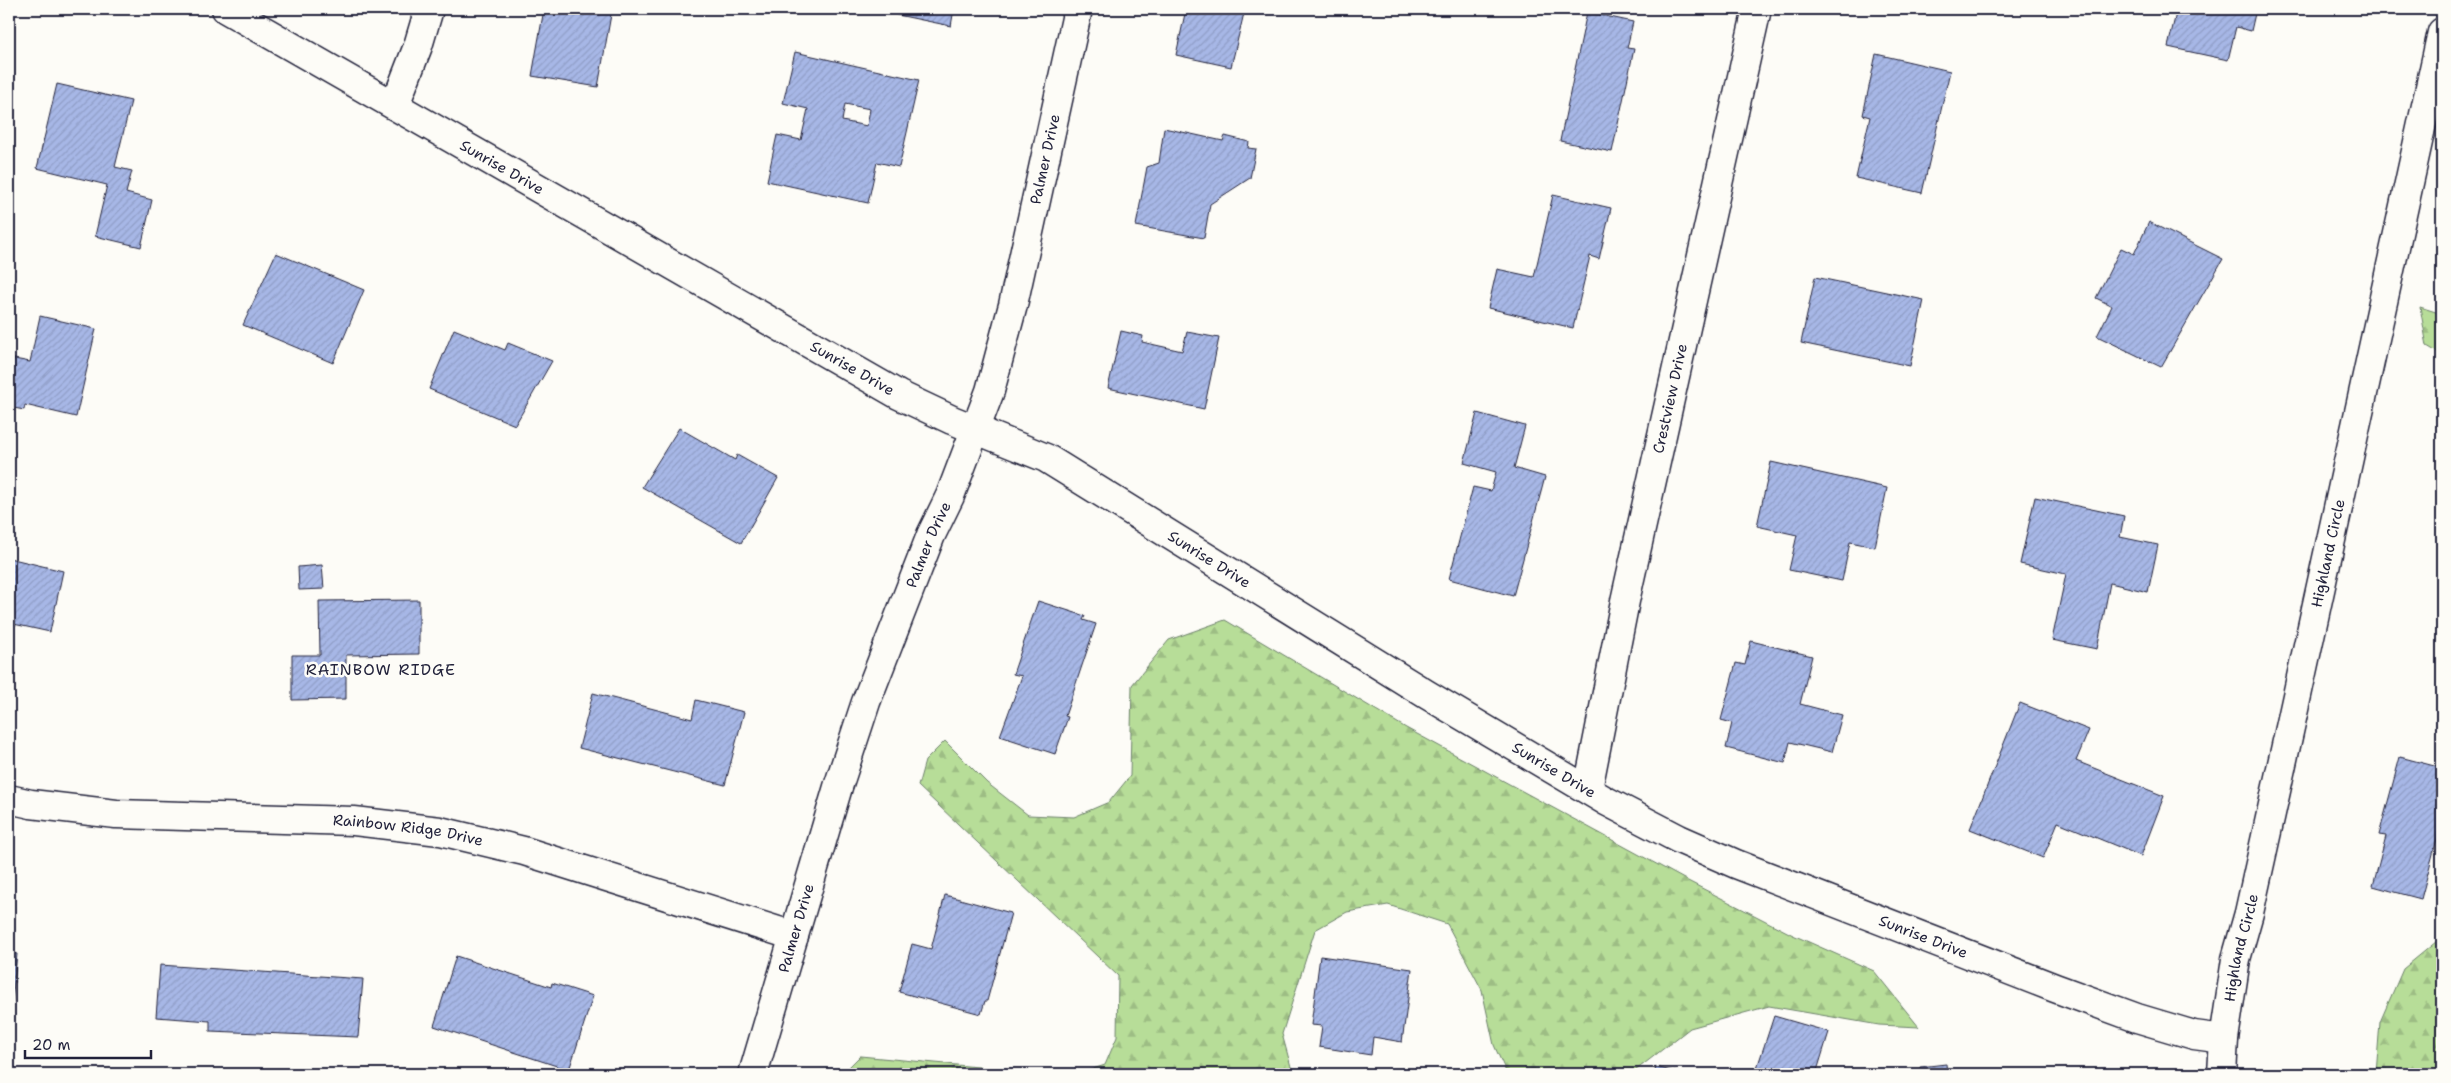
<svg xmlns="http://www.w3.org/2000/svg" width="2451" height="1083" font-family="'Shantell Sans',sans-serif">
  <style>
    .forest { fill: url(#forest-firs); stroke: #6c806a }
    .building { fill: url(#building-hatch); stroke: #22223b; fill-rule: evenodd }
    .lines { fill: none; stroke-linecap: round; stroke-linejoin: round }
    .street-casing { stroke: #22223b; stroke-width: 31 }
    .street { stroke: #fdfcf7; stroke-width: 28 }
    .labels { text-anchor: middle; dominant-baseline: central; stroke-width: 5; stroke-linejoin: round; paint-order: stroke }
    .street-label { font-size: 15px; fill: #22223b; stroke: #fdfcf7 }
    .neighbourhood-label { font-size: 16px; letter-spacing: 1px; fill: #22223b; stroke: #fdfcf7 }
  </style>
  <defs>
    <pattern id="forest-firs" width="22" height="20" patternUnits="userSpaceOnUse" patternTransform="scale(1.25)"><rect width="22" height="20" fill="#b7dd98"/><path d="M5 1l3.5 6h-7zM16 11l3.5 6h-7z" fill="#9dbd84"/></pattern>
    <pattern id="building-hatch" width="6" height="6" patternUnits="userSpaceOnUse" patternTransform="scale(1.25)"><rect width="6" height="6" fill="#a7b7e6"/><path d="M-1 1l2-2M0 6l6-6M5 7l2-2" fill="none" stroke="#8f9dc6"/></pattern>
  </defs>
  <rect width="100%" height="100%" fill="#fdfcf7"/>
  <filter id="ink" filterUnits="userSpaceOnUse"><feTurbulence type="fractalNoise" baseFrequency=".02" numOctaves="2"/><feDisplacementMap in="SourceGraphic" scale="10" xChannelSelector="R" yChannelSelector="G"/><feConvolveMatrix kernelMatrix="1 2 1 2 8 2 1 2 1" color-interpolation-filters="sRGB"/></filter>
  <g filter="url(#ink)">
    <path class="forest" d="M2420 307 2442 314V355L2427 346Z
      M1225 620 1406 728 1684 879 1793 935 1874 971 1919 1027 1879 1025 1769 1006 1690 1028 1631 1074H1507L1494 1045 1482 990 1447 924 1388 905 1347 912 1315 930 1282 1034 1293 1074H1078L1105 1065 1117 1037 1118 976 918 786 925 761 945 741 987 783 1028 815 1074 817 1109 802 1130 776 1132 685 1169 640Z
      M2442 937V1074H2376L2380 1022 2403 969Z
      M860 1056 1053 1074H842Z"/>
    <path class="building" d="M544 9H612L598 87 532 76Z
      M889 9H954L951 26 888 13Z
      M1186 9H1245L1231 67 1176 55Z
      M2177 9H2256L2251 31 2236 27 2228 60 2168 47Z
      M1587 12 1633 22 1627 48 1634 49 1612 152 1560 141Z
      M795 52 919 80 899 167 877 162 868 203 767 181 777 135 801 140 808 109 783 103ZM845 104 870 109 867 126 842 121Z
      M1876 54 1950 71 1922 193 1856 178 1870 117 1863 115Z
      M57 84 131 101 115 167 132 171 126 193 152 200 141 247 95 236 107 185 37 168Z
      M1164 128 1223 141 1225 136 1249 142 1248 148 1256 149 1250 178 1210 204 1204 238 1136 226 1147 167 1159 163Z
      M1553 195 1611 208 1599 259 1590 256 1573 328 1488 308 1497 269 1534 277Z
      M2149 222 2223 259 2161 367 2097 336 2112 306 2096 298 2121 248 2134 254Z
      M276 253 364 290 333 363 243 325Z
      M1815 277 1924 300 1910 366 1801 343Z
      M40 316 96 329 76 417 25 405 24 410 9 407V358L30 362Z
      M454 329 505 350 508 343 552 361 515 425 429 389Z
      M1121 331 1143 336 1142 342 1182 351 1187 332 1219 338 1204 409 1108 388Z
      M1477 413 1525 426 1514 468 1545 477 1513 596 1449 579 1473 487 1491 491 1496 472 1464 463Z
      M679 428 735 460 737 455 778 478 741 543 642 487Z
      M1771 462 1887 488 1875 547 1850 542 1842 581 1789 570 1797 535 1757 526Z
      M2035 497 2124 516 2120 537 2158 545 2148 592 2110 583 2097 649 2052 640 2066 574 2020 564Z
      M9 558 63 571 50 632 9 623Z
      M322 565 324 589 299 590 298 567Z
      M419 600V654L346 655V699L292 700V655H320L319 601Z
      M1038 601 1085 616 1083 620 1096 624 1065 716 1068 717 1055 754 1000 736 1022 676 1013 674Z
      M1751 641 1812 656 1800 704 1842 715 1832 752 1790 742 1785 763 1726 748 1732 723 1721 720 1736 663 1745 665Z
      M593 693 692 719 696 700 744 712 725 785 579 748Z
      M2020 703 2089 730 2076 761 2164 796 2141 856 2058 822 2043 858 1970 829Z
      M2400 757 2442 768V820L2421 899 2373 886 2386 836 2379 835Z
      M945 895 1011 913 987 1001H985L981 1014 899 992 912 944 931 949Z
      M9 953 17 954 10 1021 9 1020Z
      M456 956 551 987 552 983 593 996 569 1070 434 1026Z
      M1320 956 1412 969 1402 1042 1373 1037 1371 1055 1319 1047 1322 1026 1311 1025Z
      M160 965 363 979 358 1037 210 1031V1021L156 1017Z
      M1774 1016 1829 1032 1816 1074H1755Z
      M1946 1064 1947 1074H1921L1920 1067Z
      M1656 1067 1682 1074H1654Z"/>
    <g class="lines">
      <defs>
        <g id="street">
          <path id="s1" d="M226 9 899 395 952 420 1046 458 1426 694 1606 801 1679 839 1736 864 2055 988 2137 1018 2194 1035 2224 1039"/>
          <path d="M395 105 418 46 429 9"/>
          <path id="s2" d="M1588 789 1625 601 1757 9"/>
          <path id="s3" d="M9 799 31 804 116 814 354 821 440 831 524 851 794 936"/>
          <path id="s4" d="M753 1074 838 787 866 702 931 535 950 496 990 391 1013 305 1078 9"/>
          <path id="s5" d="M2222 1074 2224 1039 2236 959 2249 913 2291 723 2442 32"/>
        </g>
      </defs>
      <use href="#street" class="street-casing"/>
      <use href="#street" class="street"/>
    </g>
  </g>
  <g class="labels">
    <g class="street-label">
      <text stroke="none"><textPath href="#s4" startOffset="962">Palmer Drive</textPath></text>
      <text stroke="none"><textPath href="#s1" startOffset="318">Sunrise Drive</textPath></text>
      <text stroke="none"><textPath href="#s1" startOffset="722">Sunrise Drive</textPath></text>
      <text stroke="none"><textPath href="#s2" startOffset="399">Crestview Drive</textPath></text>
      <text stroke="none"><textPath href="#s4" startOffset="558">Palmer Drive</textPath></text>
      <text stroke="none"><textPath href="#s5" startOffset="532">Highland Circle</textPath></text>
      <text stroke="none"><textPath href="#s1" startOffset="1128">Sunrise Drive</textPath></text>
      <text stroke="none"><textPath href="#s1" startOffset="1532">Sunrise Drive</textPath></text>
      <text stroke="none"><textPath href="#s3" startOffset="401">Rainbow Ridge Drive</textPath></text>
      <text stroke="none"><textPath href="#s4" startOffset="152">Palmer Drive</textPath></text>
      <text stroke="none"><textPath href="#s1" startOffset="1938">Sunrise Drive</textPath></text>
      <text stroke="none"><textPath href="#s5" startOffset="128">Highland Circle</textPath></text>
    </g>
    <g class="neighbourhood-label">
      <text x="381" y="669">RAINBOW RIDGE</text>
    </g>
  </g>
  <rect width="2451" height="1083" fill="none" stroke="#fdfcf7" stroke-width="30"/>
  <rect x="15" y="15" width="2421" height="1053" fill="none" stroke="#22223b" stroke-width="2" filter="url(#ink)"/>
  <path d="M25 1050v8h126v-8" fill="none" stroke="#22223b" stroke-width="2.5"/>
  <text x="32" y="1050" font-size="15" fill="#22223b" stroke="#fdfcf7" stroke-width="4" paint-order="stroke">20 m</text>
</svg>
